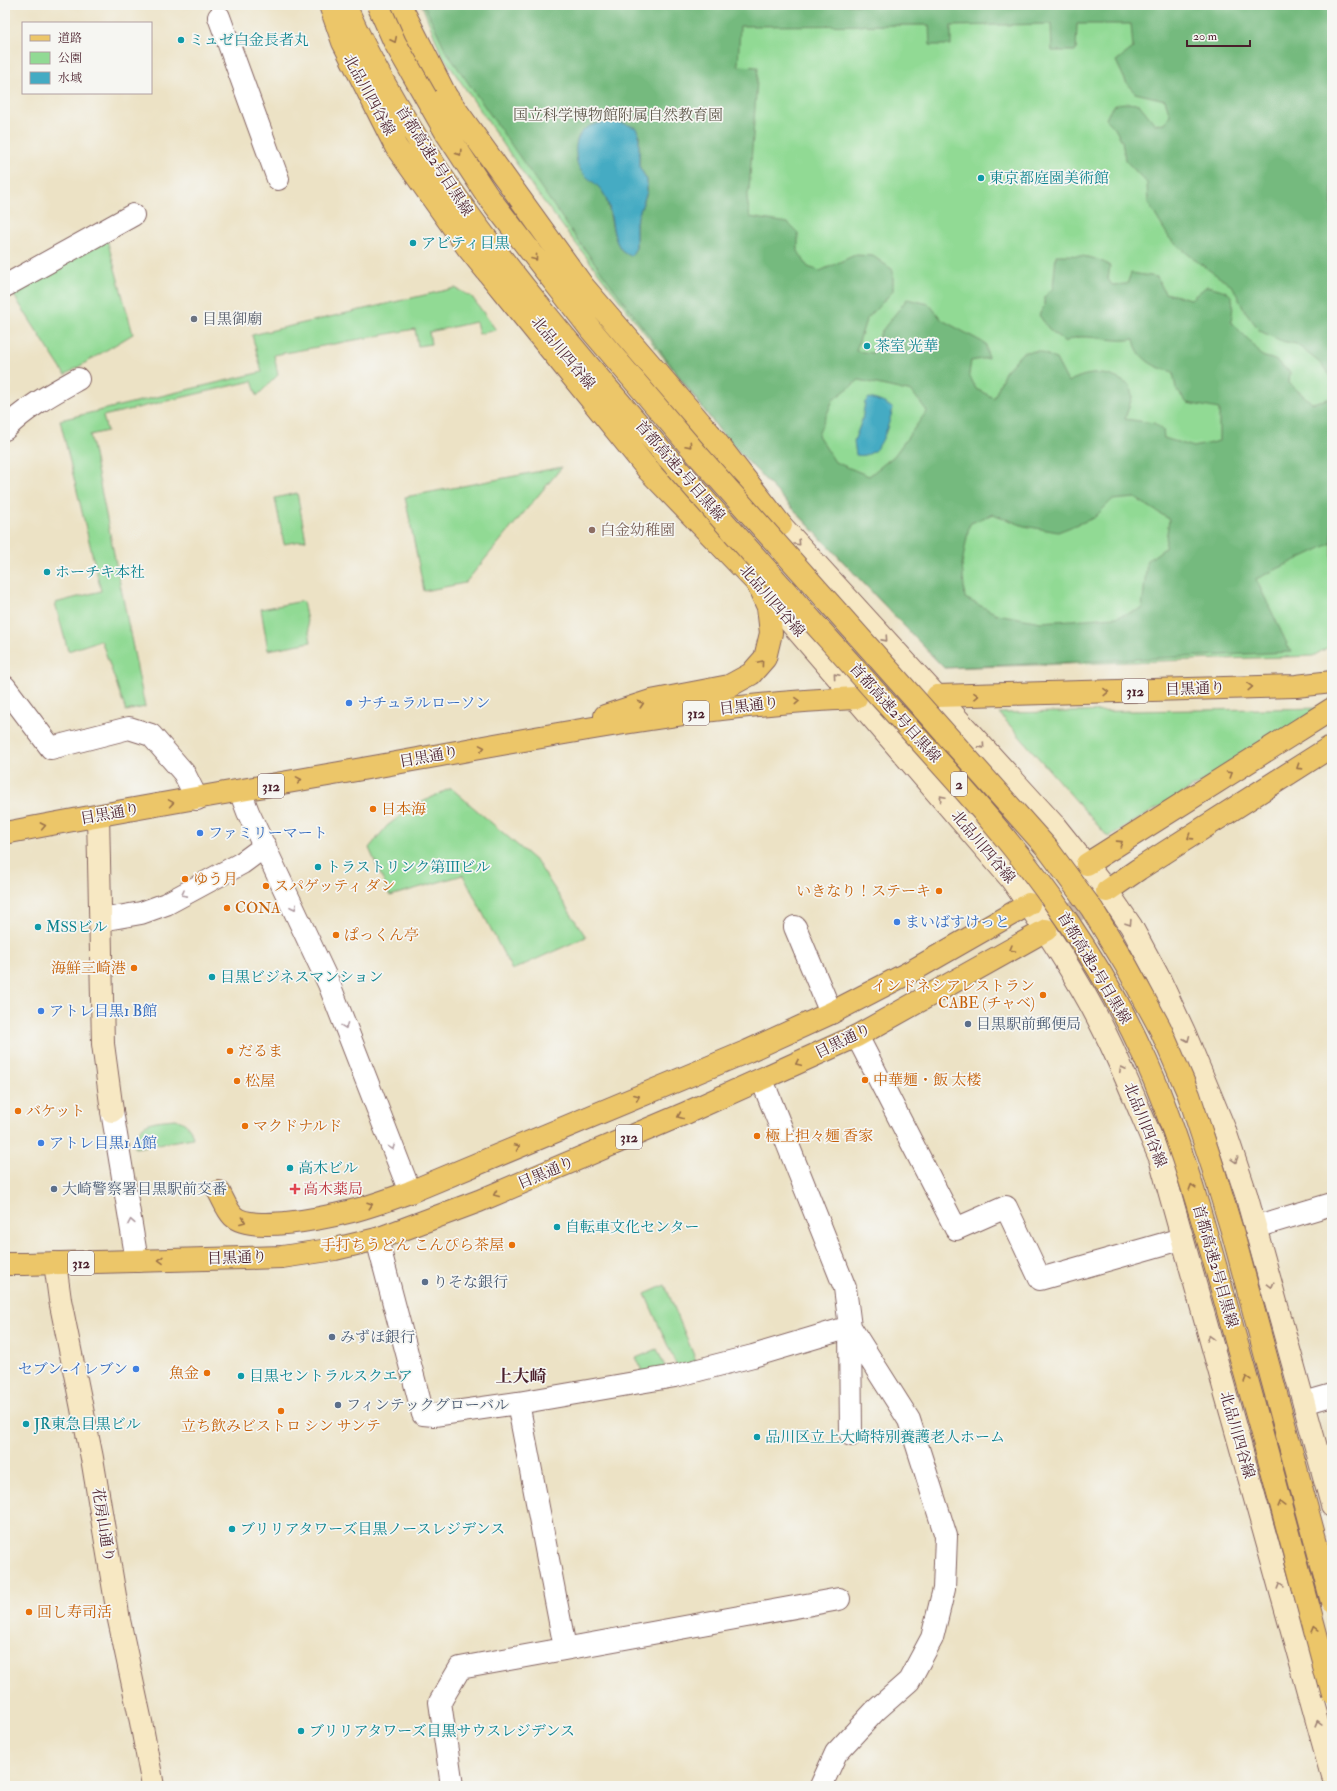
<svg xmlns="http://www.w3.org/2000/svg" width="1337" height="1791" font-family="'IM FELL Double Pica','Noto Serif JP',serif">
  <style>
    .green { fill: #91da94; stroke: #6e7c60 }
    .forest { fill: #74ba7e; stroke: #5f6c54; fill-rule: evenodd }
    .water { fill: #44abc3; stroke: #476577 }
    .lines { fill: none; stroke-linecap: round; stroke-linejoin: round }
    .primary-tunnel { stroke: #ccbba6; stroke-width: 22; stroke-dasharray: 22 11; stroke-linecap: butt }
    .street-casing { stroke: #836361; stroke-width: 24 }
    .secondary-casing { stroke: #836361; stroke-width: 24 }
    .primary-casing { stroke: #836361; stroke-width: 24 }
    .highway-casing { stroke: #836361; stroke-width: 24 }
    .street { stroke: #fff; stroke-width: 22 }
    .secondary { stroke: #f7e8c3; stroke-width: 22 }
    .primary { stroke: #ecc669; stroke-width: 22 }
    .highway { stroke: #ecc669; stroke-width: 22 }
    .rail { stroke: #4a1f2b; stroke-width: 3; stroke-dasharray: 6 3; stroke-linecap: butt }
    .primary-bridge-casing { stroke: #836361; stroke-width: 24; stroke-linecap: butt }
    .highway-bridge-casing { stroke: #836361; stroke-width: 24; stroke-linecap: butt }
    .primary-bridge { stroke: #ecc669; stroke-width: 22 }
    .highway-bridge { stroke: #ecc669; stroke-width: 22 }
    .oneway { stroke: #9b724a }
    .oneway2 { stroke: #a08477 }
    .oneway3 { stroke: #ae9aa0 }
    .culture-dot { fill: #0f9aa8; stroke: #f6f6f2; stroke-width: 1.5 }
    .worship-dot { fill: #6b7280; stroke: #f6f6f2; stroke-width: 1.5 }
    .education-dot { fill: #8d6e63; stroke: #f6f6f2; stroke-width: 1.5 }
    .shop-dot { fill: #3f7fe0; stroke: #f6f6f2; stroke-width: 1.5 }
    .food-dot { fill: #e8710a; stroke: #f6f6f2; stroke-width: 1.5 }
    .service-dot { fill: #5c6f8a; stroke: #f6f6f2; stroke-width: 1.5 }
    .health-dot { fill: #e0444e; stroke: #f6f6f2; stroke-width: 1.5 }
    .labels { text-anchor: middle; dominant-baseline: central; stroke-width: 3.5; stroke-linejoin: round; paint-order: stroke }
    .shield { fill: #f6f6f2; stroke: #7e6067; stroke-width: 1 }
    .shield-label { font-size: 14px; font-weight: bold; fill: #4a1f2b }
    .culture-label { font-size: 15px; fill: #0d838f; stroke: #f6f6f2; text-anchor: start }
    .street-label { font-size: 15px; fill: #4a1f2b; stroke: #f6f6f2 }
    .park-label { font-size: 15px; fill: #5f574a; stroke: #f6f6f2 }
    .worship-label { font-size: 15px; fill: #5b616d; stroke: #f6f6f2; text-anchor: start }
    .education-label { font-size: 15px; fill: #785e54; stroke: #f6f6f2; text-anchor: start }
    .shop-label { font-size: 15px; fill: #366cbe; stroke: #f6f6f2; text-anchor: start }
    .food-label { font-size: 15px; fill: #c56008; stroke: #f6f6f2; text-anchor: start }
    .service-label { font-size: 15px; fill: #4e5e75; stroke: #f6f6f2; text-anchor: start }
    .health-label { font-size: 15px; fill: #be3a42; stroke: #f6f6f2; text-anchor: start }
    .quarter-label { font-size: 17px; font-weight: bold; fill: #4a1f2b; stroke: #f6f6f2 }
  </style>
  <rect width="100%" height="100%" fill="#f6f6f2"/>
  <filter id="ink" filterUnits="userSpaceOnUse"><feTurbulence type="fractalNoise" baseFrequency=".025" numOctaves="2"/><feDisplacementMap in="SourceGraphic" scale="8" xChannelSelector="R" yChannelSelector="G"/><feConvolveMatrix kernelMatrix="1 2 1 2 8 2 1 2 1" color-interpolation-filters="sRGB"/></filter>
  <filter id="wash" filterUnits="userSpaceOnUse"><feTurbulence type="fractalNoise" baseFrequency=".012" numOctaves="4" result="noise"/><feDisplacementMap in="SourceGraphic" scale="16" xChannelSelector="R" yChannelSelector="G"/><feGaussianBlur stdDeviation="0.9" result="paint"/><feColorMatrix in="noise" values="0 0 0 0 0 0 0 0 0 0 0 0 0 0 0 0 0 1.4 0 .05"/><feComposite in="paint" operator="in"/></filter>
  <g filter="url(#wash)">
    <rect width="100%" height="100%" fill="#ece2c5"/>
    <path class="green" d="M422 5H1332V645L1313 656 944 668 723 435 534 189 441 53Z
      M106 236 133 334 65 375 13 294Z
      M455 288 472 297 496 330 479 334 476 322 429 332 431 344 418 346 415 329 274 355 278 375 257 396 252 381 103 416 107 431 90 435 145 707 126 711 101 640 68 651 55 603 101 591 60 420 262 372 252 335Z
      M562 467 465 583 424 591 405 497Z
      M297 493 306 540 284 544 275 498Z
      M303 601 311 642 268 650 261 609Z
      M1328 708 1108 837 999 713Z
      M451 788 537 862 586 937 512 970 463 875 390 896 369 848 387 826 412 807Z
      M176 1119C186 1123 191 1127 193 1138L135 1148C135 1120 154 1121 176 1119Z
      M665 1285 697 1363 678 1369 645 1294Z
      M657 1349 667 1371 644 1375 636 1358Z"/>
    <path class="forest" d="M424 5H1332V378L1320 363 1296 344 1281 341 1260 331 1243 308 1233 287 1195 260 1170 239 1148 203 1147 183 1125 160 1122 141 1114 127 1106 119C1114 100 1120 103 1139 104L1155 124 1164 123 1170 115 1165 100 1135 93 1127 84 1116 61 1133 48 1131 24H1077L1076 51H1052L1051 24 951 26V45H930L929 25 740 26 738 66 758 67 749 190 747 198 750 217 788 223 798 233V251L808 267 820 271 855 255 873 256 893 270V291L866 320 856 351 873 353 881 332 907 299 929 304 942 320 986 344 988 358 971 361 969 374 976 389 994 398 1005 372 1023 352 1039 351 1056 359 1068 382C1090 370 1110 371 1130 386L1132 397 1125 419 1154 423 1163 430 1164 438 1194 447 1219 441V409L1187 403 1176 389 1173 372C1155 368 1137 359 1134 339 1116 343 1098 336 1080 337 1075 337 1069 340 1065 342L1049 329 1039 315 1044 306V297L1053 288 1056 255C1075 255 1094 255 1110 266L1108 279 1112 285 1127 284 1131 273 1157 277 1165 293 1191 299 1207 286C1234 292 1235 294 1231 322L1252 343 1262 356 1275 360 1290 372 1289 383 1312 403 1332 398V543L1256 579 1291 652 944 668 723 435 574 235 446 51ZM607 122 639 135V166L647 180V192L636 222V248L625 254C603 231 619 194 586 175ZM859 380 912 392 927 411 894 456 869 476 835 462 818 435 833 400ZM1135 498 1169 519 1165 548 1147 561 1142 609 1116 617 1041 622 997 614 965 598 962 564 969 526 971 523 993 514 1024 526 1058 532 1094 518 1112 500Z"/>
    <path class="water" d="M607 122C617 122 626 123 636 128L639 135V166L647 180V192L636 222V248L631 256C610 249 614 218 607 201 602 185 590 182 581 171 578 167 576 160 576 154 574 132 587 124 607 122Z
      M869 398C875 399 889 404 893 409 887 427 882 460 856 455L854 441 862 420 865 402Z"/>
  </g>
  <g filter="url(#ink)">
    <g class="lines">
      <path class="primary-tunnel" d="M1046 930 1107 891"/>
      <defs>
        <path id="street" d="M219 17 278 179
          M5 286 133 215
          M5 429C25 408 53 393 78 379
          M5 687 51 748 129 728 151 735 184 773 197 799
          M240 791 248 812 329 984 410 1192
          M101 920 141 913 166 904 242 863 265 846
          M795 927 831 1013
          M857 1036 956 1229 1006 1207 1040 1279 1181 1239
          M762 1080 845 1288 850 1327 851 1435
          M112 1111 137 1261
          M1255 1227 1332 1204
          M377 1239 423 1414 434 1415 518 1403 565 1648
          M518 1403 675 1376 753 1356 850 1327
          M1304 1403 1332 1395
          M452 1786 440 1702 460 1668 839 1599
          M821 1786 836 1753 875 1711 909 1681 932 1638 944 1589 946 1536 909 1420 850 1327"/>
        <path id="secondary" d="M768 511 1055 826 1107 891 1131 926 1159 978 1185 1034 1224 1128 1246 1194 1332 1505
          M760 587 1011 879C1038 918 1065 958 1088 1000 1116 1050 1137 1105 1160 1158L1332 1775
          M98 816 103 1044 112 1111
          M55 1263 60 1300 92 1458 119 1620 141 1722 153 1786"/>
        <path id="primary" d="M937 696 1296 686 1332 682
          M605 716 651 701 729 686 751 674 765 658 771 633 768 607 757 583
          M5 833C142 806 281 784 418 759 563 733 708 704 856 698
          M1087 864 1332 709
          M1107 891 1139 869 1332 746
          M219 1192C223 1199 227 1210 233 1216 251 1234 328 1217 352 1211 372 1206 391 1199 410 1192L748 1051 831 1013 912 971 1029 904
          M24 1264 282 1257 335 1249 377 1239 479 1201 686 1113 857 1036 1046 930"/>
        <path id="highway" d="M400 5 446 96
          M711 435 781 525
          M649 471 757 583"/>
      </defs>
      <use href="#street" class="street-casing"/>
      <use href="#secondary" class="secondary-casing"/>
      <use href="#primary" class="primary-casing"/>
      <use href="#highway" class="highway-casing"/>
      <use href="#street" class="street"/>
      <use href="#secondary" class="secondary"/>
      <use href="#primary" class="primary"/>
      <use href="#highway" class="highway"/>
      <path class="rail" d="M5 1220 6 1227"/>
      <defs>
        <path id="primary-bridge" d="M5 1264H24"/>
        <path id="highway-bridge" d="M330 5 343 42 396 147 468 248 649 471
          M345 5C409 149 509 272 610 391 699 495 791 597 882 699 947 771 1014 841 1068 922 1107 979 1141 1042 1165 1107 1193 1182 1214 1260 1235 1337 1269 1456 1300 1575 1332 1695
          M378 5 395 43 447 134 487 195 592 331 695 452 1047 848 1092 909 1127 967 1160 1028 1189 1095 1213 1168 1233 1234 1332 1602
          M446 96 583 286 711 435"/>
      </defs>
      <use href="#primary-bridge" class="primary-bridge-casing"/>
      <use href="#highway-bridge" class="highway-bridge-casing"/>
      <use href="#primary-bridge" class="primary-bridge"/>
      <use href="#highway-bridge" class="highway-bridge"/>
    </g>
    <defs><path id="oneway-chevron" d="M-2-3.5L2.5 0L-2 3.5" fill="none" stroke-width="1.6" stroke-linecap="round" stroke-linejoin="round"/></defs>
    <g class="oneway">
      <use href="#oneway-chevron" transform="translate(394 40) rotate(64)"/>
      <use href="#oneway-chevron" transform="translate(459 153) rotate(57)"/>
      <use href="#oneway-chevron" transform="translate(535 258) rotate(52)"/>
      <use href="#oneway-chevron" transform="translate(689 445) rotate(49)"/>
      <use href="#oneway-chevron" transform="translate(761 663) rotate(-50)"/>
      <use href="#oneway-chevron" transform="translate(1250 687) rotate(-2)"/>
      <use href="#oneway-chevron" transform="translate(1106 692) rotate(-2)"/>
      <use href="#oneway-chevron" transform="translate(976 696) rotate(-1)"/>
      <use href="#oneway-chevron" transform="translate(797 701) rotate(-3)"/>
      <use href="#oneway-chevron" transform="translate(641 704) rotate(-18)"/>
      <use href="#oneway-chevron" transform="translate(482 748) rotate(-10)"/>
      <use href="#oneway-chevron" transform="translate(1299 767) rotate(147)"/>
      <use href="#oneway-chevron" transform="translate(1230 774) rotate(-32)"/>
      <use href="#oneway-chevron" transform="translate(299 780) rotate(-10)"/>
      <use href="#oneway-chevron" transform="translate(171 803) rotate(-9)"/>
      <use href="#oneway-chevron" transform="translate(43 826) rotate(-11)"/>
      <use href="#oneway-chevron" transform="translate(1190 837) rotate(147)"/>
      <use href="#oneway-chevron" transform="translate(1120 843) rotate(-33)"/>
      <use href="#oneway-chevron" transform="translate(1012 949) rotate(150)"/>
      <use href="#oneway-chevron" transform="translate(798 1063) rotate(155)"/>
      <use href="#oneway-chevron" transform="translate(637 1097) rotate(-23)"/>
      <use href="#oneway-chevron" transform="translate(680 1116) rotate(157)"/>
      <use href="#oneway-chevron" transform="translate(517 1147) rotate(-23)"/>
      <use href="#oneway-chevron" transform="translate(1192 1187) rotate(-107)"/>
      <use href="#oneway-chevron" transform="translate(496 1194) rotate(157)"/>
      <use href="#oneway-chevron" transform="translate(370 1205) rotate(-18)"/>
      <use href="#oneway-chevron" transform="translate(243 1221) rotate(21)"/>
      <use href="#oneway-chevron" transform="translate(161 1260) rotate(179)"/>
      <use href="#oneway-chevron" transform="translate(1247 1379) rotate(-106)"/>
      <use href="#oneway-chevron" transform="translate(1281 1504) rotate(-105)"/>
      <use href="#oneway-chevron" transform="translate(1315 1630) rotate(-105)"/>
    </g>
    <g class="oneway2">
      <use href="#oneway-chevron" transform="translate(798 543) rotate(47)"/>
      <use href="#oneway-chevron" transform="translate(885 639) rotate(48)"/>
      <use href="#oneway-chevron" transform="translate(836 676) rotate(-131)"/>
      <use href="#oneway-chevron" transform="translate(982 746) rotate(48)"/>
      <use href="#oneway-chevron" transform="translate(942 798) rotate(-131)"/>
      <use href="#oneway-chevron" transform="translate(1129 923) rotate(58)"/>
      <use href="#oneway-chevron" transform="translate(1187 1039) rotate(67)"/>
      <use href="#oneway-chevron" transform="translate(1122 1069) rotate(-116)"/>
      <use href="#oneway-chevron" transform="translate(1235 1160) rotate(72)"/>
      <use href="#oneway-chevron" transform="translate(1271 1285) rotate(75)"/>
      <use href="#oneway-chevron" transform="translate(1210 1338) rotate(-106)"/>
      <use href="#oneway-chevron" transform="translate(1280 1585) rotate(-106)"/>
      <use href="#oneway-chevron" transform="translate(1318 1723) rotate(-105)"/>
    </g>
    <g class="oneway3">
      <use href="#oneway-chevron" transform="translate(184 894) rotate(152)"/>
      <use href="#oneway-chevron" transform="translate(294 907) rotate(65)"/>
      <use href="#oneway-chevron" transform="translate(345 1026) rotate(69)"/>
      <use href="#oneway-chevron" transform="translate(392 1147) rotate(69)"/>
      <use href="#oneway-chevron" transform="translate(131 1222) rotate(-100)"/>
    </g>
  </g>
  <g class="culture-dot">
    <circle cx="181" cy="40" r="4"/>
    <circle cx="981" cy="178" r="4"/>
    <circle cx="413" cy="243" r="4"/>
    <circle cx="867" cy="346" r="4"/>
    <circle cx="47" cy="572" r="4"/>
    <circle cx="318" cy="867" r="4"/>
    <circle cx="38" cy="927" r="4"/>
    <circle cx="212" cy="977" r="4"/>
    <circle cx="290" cy="1168" r="4"/>
    <circle cx="557" cy="1227" r="4"/>
    <circle cx="241" cy="1376" r="4"/>
    <circle cx="26" cy="1424" r="4"/>
    <circle cx="757" cy="1437" r="4"/>
    <circle cx="232" cy="1529" r="4"/>
    <circle cx="301" cy="1731" r="4"/>
  </g>
  <circle class="worship-dot" cx="194" cy="319" r="4"/>
  <circle class="education-dot" cx="592" cy="530" r="4"/>
  <g class="shop-dot">
    <circle cx="349" cy="703" r="4"/>
    <circle cx="200" cy="833" r="4"/>
    <circle cx="897" cy="922" r="4"/>
    <circle cx="41" cy="1011" r="4"/>
    <circle cx="41" cy="1143" r="4"/>
    <circle cx="136" cy="1369" r="4"/>
  </g>
  <g class="food-dot">
    <circle cx="373" cy="809" r="4"/>
    <circle cx="185" cy="879" r="4"/>
    <circle cx="266" cy="886" r="4"/>
    <circle cx="939" cy="891" r="4"/>
    <circle cx="227" cy="908" r="4"/>
    <circle cx="336" cy="935" r="4"/>
    <circle cx="134" cy="968" r="4"/>
    <circle cx="1043" cy="995" r="4"/>
    <circle cx="230" cy="1051" r="4"/>
    <circle cx="865" cy="1080" r="4"/>
    <circle cx="237" cy="1081" r="4"/>
    <circle cx="18" cy="1111" r="4"/>
    <circle cx="245" cy="1126" r="4"/>
    <circle cx="757" cy="1136" r="4"/>
    <circle cx="512" cy="1245" r="4"/>
    <circle cx="207" cy="1373" r="4"/>
    <circle cx="281" cy="1411" r="4"/>
    <circle cx="29" cy="1612" r="4"/>
  </g>
  <g class="service-dot">
    <circle cx="968" cy="1024" r="4"/>
    <circle cx="54" cy="1189" r="4"/>
    <circle cx="425" cy="1282" r="4"/>
    <circle cx="332" cy="1337" r="4"/>
    <circle cx="338" cy="1405" r="4"/>
  </g>
  <path class="health-dot" d="M293 1183h4v4h4v4h-4v4h-4v-4h-4v-4h4z"/>
  <g class="labels">
    <g class="shield">
      <rect x="1122" y="679" width="26" height="24" rx="3"/>
      <rect x="683" y="701" width="26" height="24" rx="3"/>
      <rect x="951" y="772" width="16" height="24" rx="3"/>
      <rect x="258" y="774" width="26" height="24" rx="3"/>
      <rect x="616" y="1125" width="26" height="24" rx="3"/>
      <rect x="68" y="1251" width="26" height="24" rx="3"/>
    </g>
    <g class="shield-label">
      <text x="1135" y="691">312</text>
      <text x="696" y="713">312</text>
      <text x="959" y="784">2</text>
      <text x="271" y="786">312</text>
      <text x="629" y="1137">312</text>
      <text x="81" y="1263">312</text>
    </g>
    <g class="culture-label">
      <text x="189" y="40">ミュゼ白金長者丸</text>
      <text x="989" y="178">東京都庭園美術館</text>
      <text x="421" y="243">アビティ目黒</text>
      <text x="875" y="346">茶室 光華</text>
      <text x="55" y="572">ホーチキ本社</text>
      <text x="326" y="867">トラストリンク第Ⅲビル</text>
      <text x="46" y="927">MSSビル</text>
      <text x="220" y="977">目黒ビジネスマンション</text>
      <text x="298" y="1168">高木ビル</text>
      <text x="565" y="1227">自転車文化センター</text>
      <text x="249" y="1376">目黒セントラルスクエア</text>
      <text x="34" y="1424">JR東急目黒ビル</text>
      <text x="765" y="1437">品川区立上大崎特別養護老人ホーム</text>
      <text x="240" y="1529">ブリリアタワーズ目黒ノースレジデンス</text>
      <text x="309" y="1731">ブリリアタワーズ目黒サウスレジデンス</text>
    </g>
    <g class="street-label">
      <text transform="translate(369 95) rotate(61)">北品川四谷線</text>
      <text transform="translate(434 161) rotate(57)">首都高速2号目黒線</text>
      <text transform="translate(563 353) rotate(50)">北品川四谷線</text>
      <text transform="translate(680 471) rotate(49)">首都高速2号目黒線</text>
      <text transform="translate(772 601) rotate(49)">北品川四谷線</text>
      <text transform="translate(1195 689) rotate(-2)">目黒通り</text>
      <text transform="translate(749 706) rotate(-7)">目黒通り</text>
      <text transform="translate(895 713) rotate(48)">首都高速2号目黒線</text>
      <text transform="translate(429 757) rotate(-10)">目黒通り</text>
      <text transform="translate(110 814) rotate(-10)">目黒通り</text>
      <text transform="translate(983 847) rotate(50)">北品川四谷線</text>
      <text transform="translate(1094 968) rotate(59)">首都高速2号目黒線</text>
      <text transform="translate(843 1041) rotate(-26)">目黒通り</text>
      <text transform="translate(1145 1125) rotate(68)">北品川四谷線</text>
      <text transform="translate(546 1173) rotate(-23)">目黒通り</text>
      <text transform="translate(237 1258) rotate(-2)">目黒通り</text>
      <text transform="translate(1215 1266) rotate(74)">首都高速2号目黒線</text>
      <text transform="translate(1237 1435) rotate(74)">北品川四谷線</text>
      <text transform="translate(103 1525) rotate(81)">花房山通り</text>
    </g>
    <g class="park-label">
      <text x="618" y="115">国立科学博物館附属自然教育園</text>
    </g>
    <g class="worship-label">
      <text x="202" y="319">目黒御廟</text>
    </g>
    <g class="education-label">
      <text x="600" y="530">白金幼稚園</text>
    </g>
    <g class="shop-label">
      <text x="357" y="703">ナチュラルローソン</text>
      <text x="208" y="833">ファミリーマート</text>
      <text x="905" y="922">まいばすけっと</text>
      <text x="49" y="1011">アトレ目黒1 B館</text>
      <text x="49" y="1143">アトレ目黒1 A館</text>
      <text x="128" y="1369" text-anchor="end">セブン-イレブン</text>
    </g>
    <g class="food-label">
      <text x="381" y="809">日本海</text>
      <text x="193" y="879">ゆう月</text>
      <text x="274" y="886">スパゲッティ ダン</text>
      <text x="931" y="891" text-anchor="end">いきなり！ステーキ</text>
      <text x="235" y="908">CONA</text>
      <text x="344" y="935">ぱっくん亭</text>
      <text x="126" y="968" text-anchor="end">海鮮三崎港</text>
      <text x="1035" y="986" text-anchor="end">インドネシアレストラン<tspan x="1035" dy="17">CABE (チャベ)</tspan></text>
      <text x="238" y="1051">だるま</text>
      <text x="873" y="1080">中華麺・飯 太楼</text>
      <text x="245" y="1081">松屋</text>
      <text x="26" y="1111">バケット</text>
      <text x="253" y="1126">マクドナルド</text>
      <text x="765" y="1136">極上担々麺 香家</text>
      <text x="504" y="1245" text-anchor="end">手打ちうどん こんぴら茶屋</text>
      <text x="199" y="1373" text-anchor="end">魚金</text>
      <text x="281" y="1426" text-anchor="middle">立ち飲みビストロ シン サンテ</text>
      <text x="37" y="1612">回し寿司活</text>
    </g>
    <g class="service-label">
      <text x="976" y="1024">目黒駅前郵便局</text>
      <text x="62" y="1189">大崎警察署目黒駅前交番</text>
      <text x="433" y="1282">りそな銀行</text>
      <text x="340" y="1337">みずほ銀行</text>
      <text x="346" y="1405">フィンテックグローバル</text>
    </g>
    <g class="health-label">
      <text x="303" y="1189">高木薬局</text>
    </g>
    <g class="quarter-label">
      <text x="521" y="1376">上大崎</text>
    </g>
  </g>
  <rect width="1337" height="1791" fill="none" stroke="#f6f6f2" stroke-width="20"/>
  <rect x="22" y="22" width="130" height="72" fill="#f6f6f2" stroke="#b1a0a2"/>
  <rect x="30" y="35" width="20" height="6" fill="#ecc669" stroke="#b1a0a2"/>
  <text x="58" y="42" font-size="12" fill="#4a1f2b">道路</text>
  <rect x="30" y="52" width="20" height="12" fill="#91da94" stroke="#b1a0a2"/>
  <text x="58" y="62" font-size="12" fill="#4a1f2b">公園</text>
  <rect x="30" y="72" width="20" height="12" fill="#44abc3" stroke="#b1a0a2"/>
  <text x="58" y="82" font-size="12" fill="#4a1f2b">水域</text>
  <path d="M1187 40v6h63v-6" fill="none" stroke="#4a1f2b" stroke-width="2"/>
  <text x="1193" y="40" font-size="12" fill="#4a1f2b" stroke="#f6f6f2" stroke-width="3" paint-order="stroke">20 m</text>
</svg>
